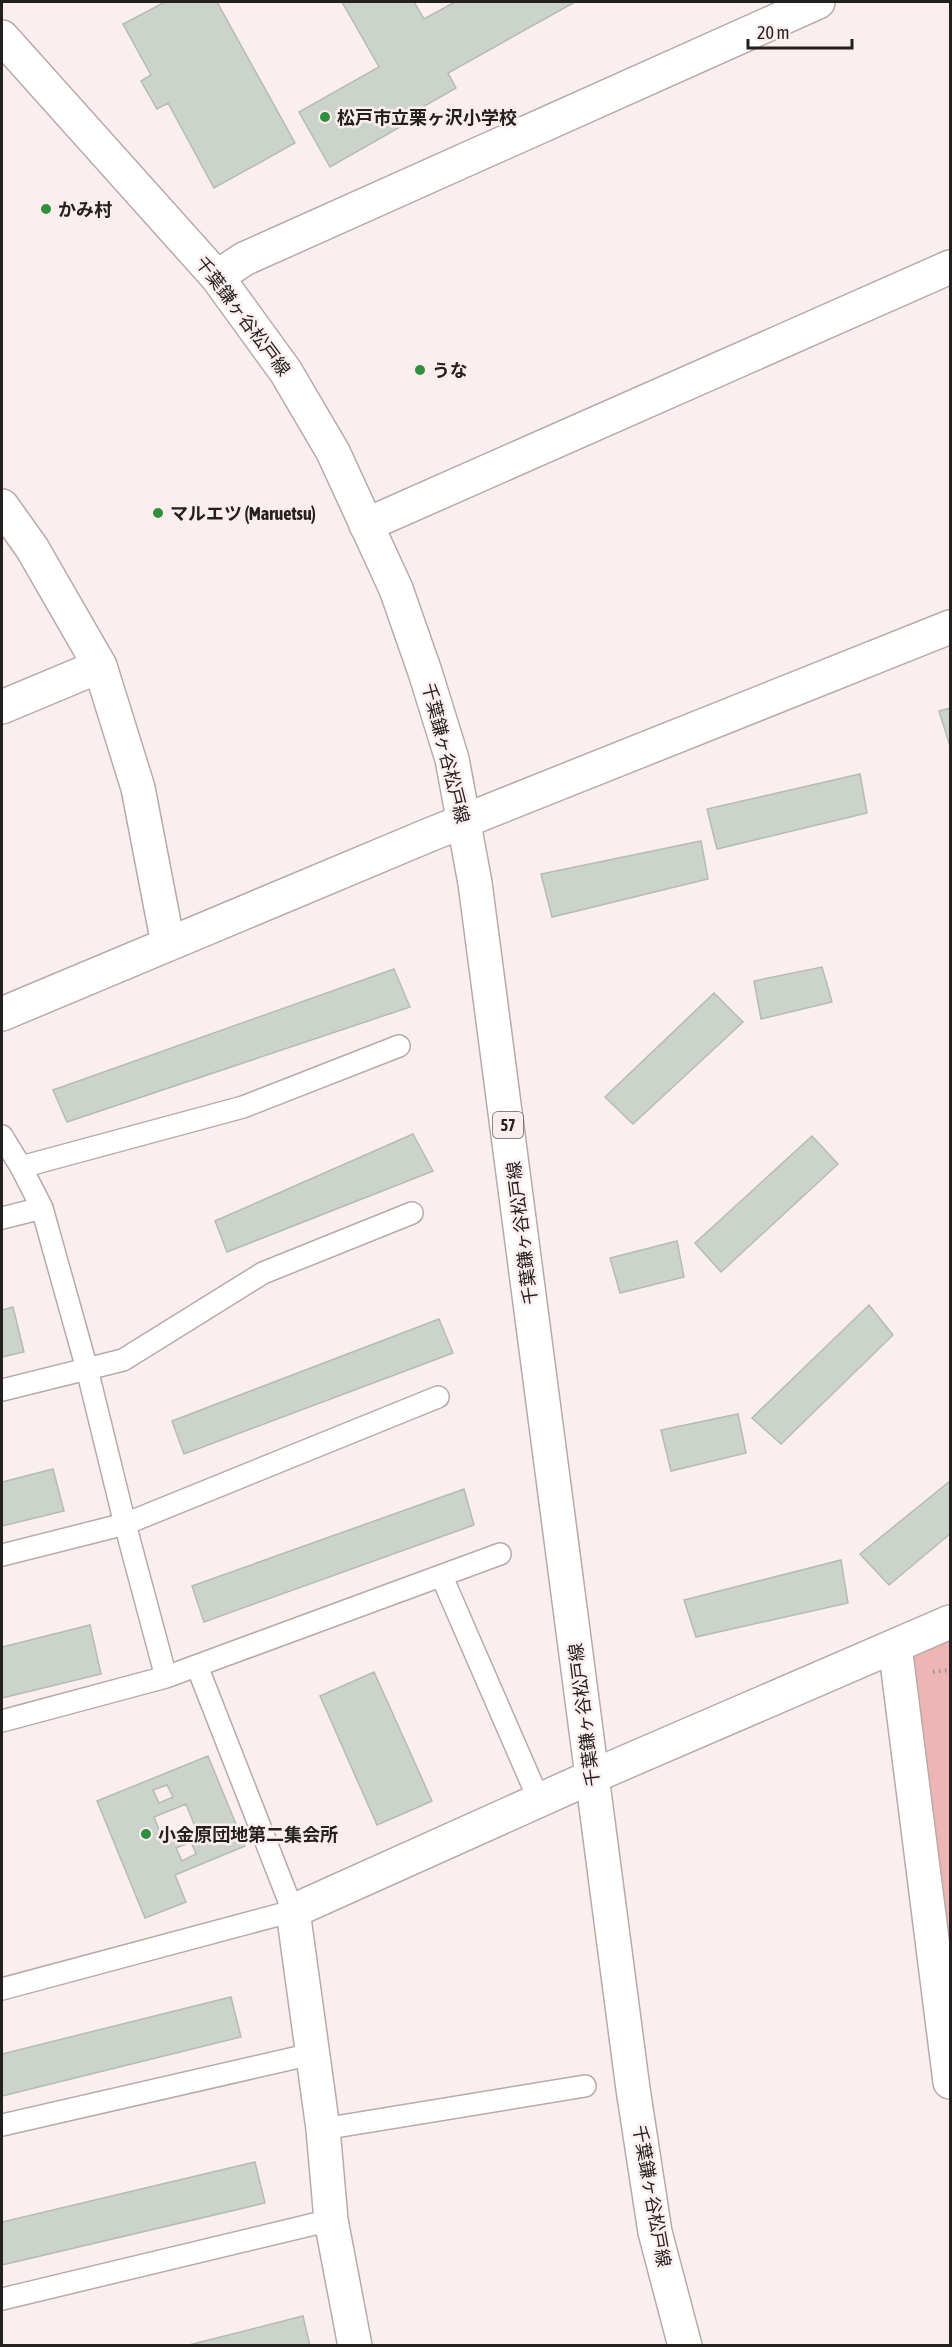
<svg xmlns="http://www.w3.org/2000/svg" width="952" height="2347" font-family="'Asap Condensed','Noto Sans JP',sans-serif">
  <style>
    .green { fill: #edb6b5 }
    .building { fill: #cbd3cb; stroke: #b4bcb4; stroke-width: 1.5; fill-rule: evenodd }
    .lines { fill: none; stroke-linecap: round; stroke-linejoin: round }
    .service-casing { stroke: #b7abaa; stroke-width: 24 }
    .minor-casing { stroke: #b7abaa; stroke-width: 36 }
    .tertiary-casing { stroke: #b7abaa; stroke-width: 36 }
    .primary-casing { stroke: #b7abaa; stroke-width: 36 }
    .path { stroke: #9a9191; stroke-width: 4; stroke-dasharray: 1.5 4.5; stroke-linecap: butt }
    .service { stroke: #fff; stroke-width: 21 }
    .minor { stroke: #fff; stroke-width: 33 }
    .tertiary { stroke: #fff; stroke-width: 33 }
    .primary { stroke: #fff; stroke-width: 33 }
    .poi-dot { fill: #328e3f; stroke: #fbeeee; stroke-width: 2 }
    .labels { text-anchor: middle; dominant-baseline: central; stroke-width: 5; stroke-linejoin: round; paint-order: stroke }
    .shield { fill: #fbeeee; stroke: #645e5d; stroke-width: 1.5 }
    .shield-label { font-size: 16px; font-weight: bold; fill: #24201f }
    .poi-label { font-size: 18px; font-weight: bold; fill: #24201f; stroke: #fbeeee; text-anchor: start }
    .street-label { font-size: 18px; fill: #24201f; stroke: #fbeeee }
  </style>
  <rect width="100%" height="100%" fill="#fbeeee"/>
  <path class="green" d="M950 1622V2077L895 1646Z"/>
  <path class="building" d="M165 2H217L295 143 214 188 168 103 157 109 141 81 151 75 123 24Z
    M342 2H414L424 19 455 2H575L448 73 456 88 414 112 416 118 330 167 299 112 379 67Z
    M950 708V746L939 711Z
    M860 774 867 813 717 849 707 809Z
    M701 841 708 879 552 917 541 874Z
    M822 967 832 1002 761 1019 754 981Z
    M394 969 410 1007 67 1122 53 1090Z
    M714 993 743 1022 633 1124 605 1097Z
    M413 1134 433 1171 227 1252 215 1221Z
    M812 1136 838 1164 721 1272 695 1243Z
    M677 1241 684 1277 620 1293 610 1258Z
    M869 1305 893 1335 781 1444 752 1418Z
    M13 1307 24 1352 2 1357V1310Z
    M439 1319 453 1353 184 1454 172 1421Z
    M738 1414 746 1453 671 1471 661 1430Z
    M53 1469 64 1511 2 1526V1482Z
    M950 1481V1534L889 1585 860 1554Z
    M464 1489 474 1525 204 1622 192 1586Z
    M841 1560 848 1603 696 1637 684 1600Z
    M90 1625 101 1674 2 1698V1647Z
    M374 1672 432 1801 377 1825 320 1696Z
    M208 1756 245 1846 175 1875 186 1902 145 1918 97 1801ZM167 1785 173 1797 159 1803 153 1790ZM186 1804 196 1829 164 1842 154 1817ZM191 1842 196 1854 182 1861 176 1848Z
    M231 1997 241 2037 2 2096V2054Z
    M255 2162 265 2203 2 2265V2222Z
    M303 2316 310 2346H185Z"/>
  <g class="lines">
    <defs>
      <path id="service" d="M2 1136 21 1167 42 1208 87 1369 125 1524 166 1677
        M21 1167 243 1107 399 1046
        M2 1218 42 1208
        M2 1390 123 1360 263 1273 412 1213
        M2 1555 125 1524 438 1397
        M442 1577 539 1800
        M2 1721 166 1677 500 1554
        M2 1989 293 1911 197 1666
        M2 2125 312 2054
        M323 2129 585 2086
        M2 2299 331 2220"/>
      <path id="minor" d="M217 277 244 259 818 2
        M2 506 32 548 100 666 138 788 168 944
        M2 707 100 666
        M2 1014 429 835 950 627
        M895 1646 950 2082
        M355 2346 331 2220 323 2129 293 1911 591 1777"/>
      <path id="tertiary" d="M366 525 950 267
        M591 1777 950 1622"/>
      <path id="primary" d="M2 37 217 277 286 372 333 452 396 589 425 672 452 759 475 883 633 2089 655 2232 685 2346"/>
    </defs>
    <use href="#service" class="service-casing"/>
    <use href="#minor" class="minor-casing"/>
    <use href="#tertiary" class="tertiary-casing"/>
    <use href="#primary" class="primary-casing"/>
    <path class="path" d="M933 1672 950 1670"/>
    <use href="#service" class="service"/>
    <use href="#minor" class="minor"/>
    <use href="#tertiary" class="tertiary"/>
    <use href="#primary" class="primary"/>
  </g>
  <g class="poi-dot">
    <circle cx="325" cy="117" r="6"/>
    <circle cx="46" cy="209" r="6"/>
    <circle cx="420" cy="370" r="6"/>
    <circle cx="158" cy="513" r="6"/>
    <circle cx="146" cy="1834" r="6"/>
  </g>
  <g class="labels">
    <rect class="shield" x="493" y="1112" width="30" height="26" rx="4.5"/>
    <g class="shield-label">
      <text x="508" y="1125">57</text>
    </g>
    <g class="poi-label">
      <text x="337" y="117">松戸市立栗ヶ沢小学校</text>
      <text x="58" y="209">かみ村</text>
      <text x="432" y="370">うな</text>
      <text x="170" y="513">マルエツ (Maruetsu)</text>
      <text x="158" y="1834">小金原団地第二集会所</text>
    </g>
    <g class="street-label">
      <text transform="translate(243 316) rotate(53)">千葉鎌ヶ谷松戸線</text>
      <text transform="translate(446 753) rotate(76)">千葉鎌ヶ谷松戸線</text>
      <text transform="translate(522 1233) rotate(-97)">千葉鎌ヶ谷松戸線</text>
      <text transform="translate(584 1715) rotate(-97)">千葉鎌ヶ谷松戸線</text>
      <text transform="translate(652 2196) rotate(80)">千葉鎌ヶ谷松戸線</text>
    </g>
  </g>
  <rect width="952" height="2347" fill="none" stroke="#24201f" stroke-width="6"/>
  <path d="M748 39v9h104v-9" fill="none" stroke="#24201f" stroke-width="3"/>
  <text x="757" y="39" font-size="18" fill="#24201f" stroke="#fbeeee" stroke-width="4.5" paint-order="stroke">20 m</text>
</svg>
